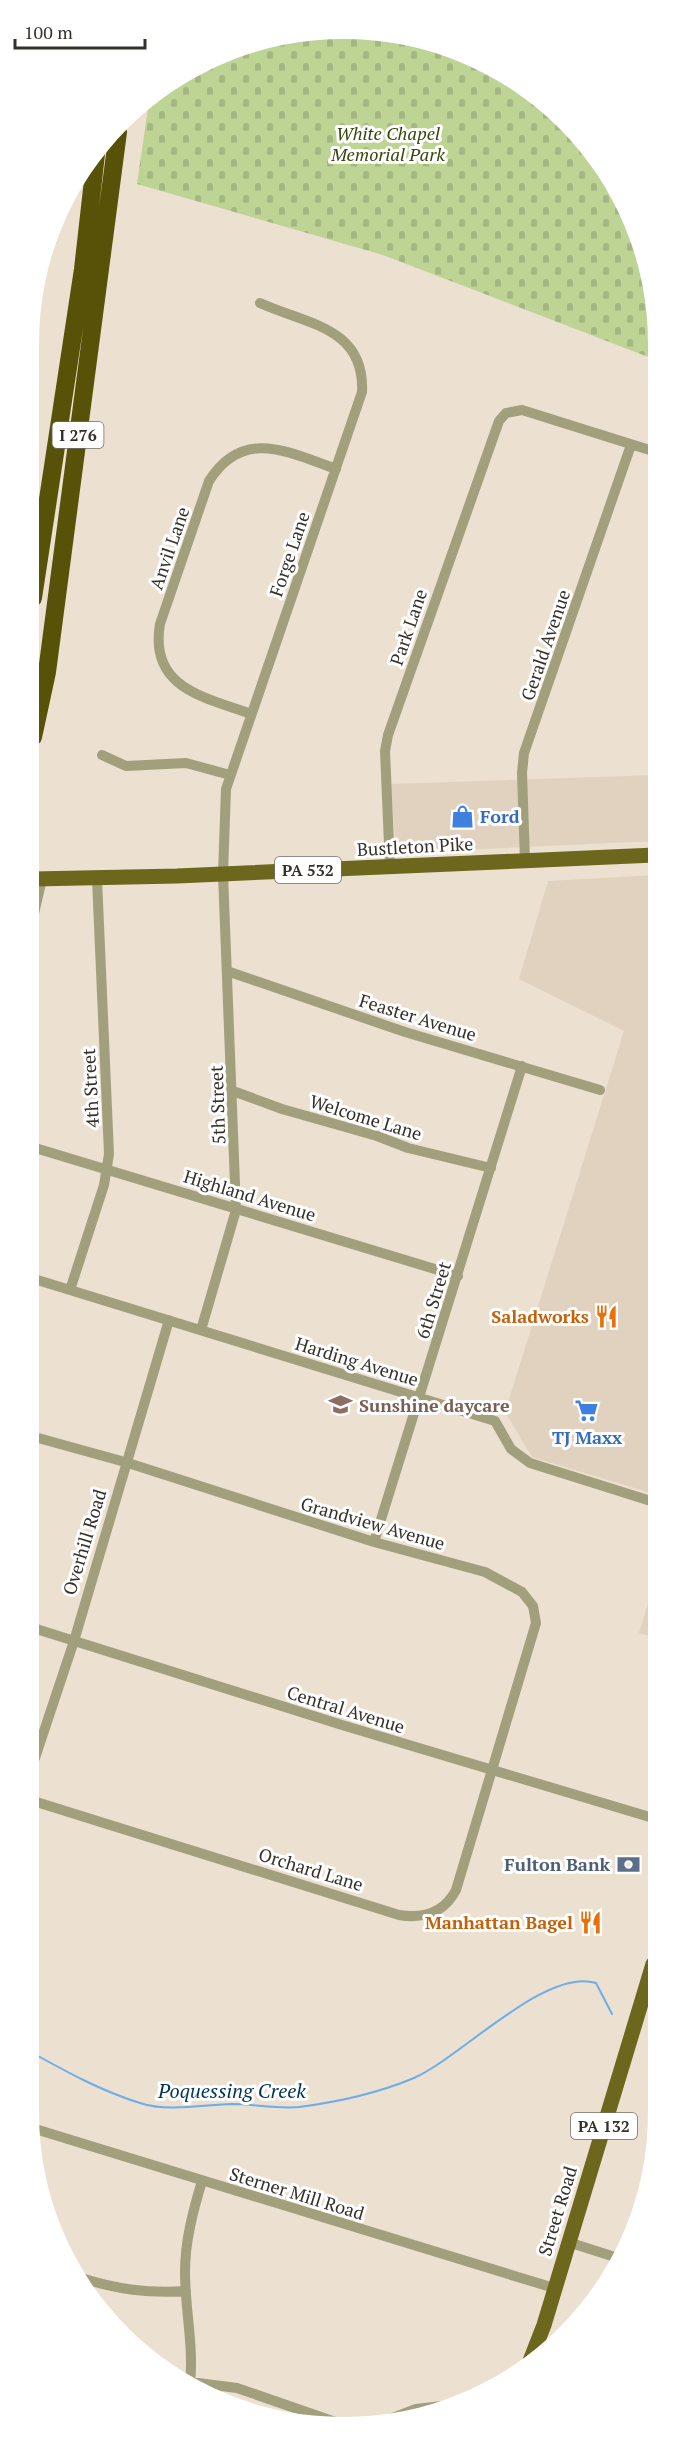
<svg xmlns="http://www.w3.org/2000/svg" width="687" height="2456" font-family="'PT Serif',serif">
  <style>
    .commercial { fill: #e1d2c0 }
    .cemetery { fill: url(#cemetery-stones) }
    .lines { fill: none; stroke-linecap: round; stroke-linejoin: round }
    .stream { stroke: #6eade8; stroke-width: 2 }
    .street { stroke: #a29f7c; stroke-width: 10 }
    .primary { stroke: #6d661d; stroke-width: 15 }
    .highway { stroke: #585108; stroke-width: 18 }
    .labels { text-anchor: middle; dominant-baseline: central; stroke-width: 6; stroke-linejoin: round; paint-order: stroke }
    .shield { fill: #fff; stroke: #726e6a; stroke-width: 1.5 }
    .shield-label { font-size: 16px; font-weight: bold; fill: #35302a }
    .park-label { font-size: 18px; font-style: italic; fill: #364509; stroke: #fff }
    .street-label { font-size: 18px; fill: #35302a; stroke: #fff }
    .shop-label { font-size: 18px; font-weight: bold; fill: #366cbe; stroke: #fff; text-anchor: start }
    .food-label { font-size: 18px; font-weight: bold; fill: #c56008; stroke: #fff; text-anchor: end }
    .education-label { font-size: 18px; font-weight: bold; fill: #785e54; stroke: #fff; text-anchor: start }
    .service-label { font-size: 18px; font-weight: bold; fill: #4e5e75; stroke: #fff; text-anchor: end }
    .water-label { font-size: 20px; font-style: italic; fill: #03355b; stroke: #fff }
  </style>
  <defs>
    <pattern id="cemetery-stones" width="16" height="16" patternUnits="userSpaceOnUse" patternTransform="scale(1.5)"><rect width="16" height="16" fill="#bed495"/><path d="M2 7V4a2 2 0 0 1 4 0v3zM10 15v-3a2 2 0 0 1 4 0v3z" fill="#a4b681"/></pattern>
  </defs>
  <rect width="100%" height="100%" fill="#ece0d1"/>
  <path class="commercial" d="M655 775V841L396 853 391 784Z
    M655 875 654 1494 532 1457 505 1412 624 1031 519 979 548 881Z
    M654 1583 653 1637 639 1633Z"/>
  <path class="cemetery" d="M405 34 501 71 566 121 626 204 656 303V360L383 255 137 184 149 101 168 82 282 35Z"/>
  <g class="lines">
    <path class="stream" d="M649 2047 653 2048
      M29 2051C65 2071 101 2091 140 2103 167 2112 203 2105 231 2104 253 2104 277 2109 299 2107 338 2102 378 2093 414 2078 460 2058 546 1967 596 1983L612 2014"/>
    <path class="street" d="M251 714C204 697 149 688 160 624L209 481C243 427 288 452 336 469
      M102 755 126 766 186 763 230 775
      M525 861 522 773 524 753 631 445
      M390 867 385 751 388 735 499 421 506 413 522 410 656 452
      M32 922 42 879
      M227 971 405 1032 600 1090
      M233 1091 282 1109 377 1136 408 1148 491 1168
      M32 1147 458 1276
      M31 1278 495 1421 511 1449 530 1463 654 1502
      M70 1290 104 1185 109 1154 97 879
      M201 1330 236 1210 223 874 226 789 362 392C365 327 306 324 260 303
      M374 1542 522 1066
      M30 1627 342 1725 653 1818
      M30 1773 74 1641 169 1320
      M30 1800 399 1915C424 1919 444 1913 456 1890L536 1623 533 1606 522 1592 485 1572 374 1542 125 1462 31 1436
      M32 2128 554 2288
      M568 2242 618 2258
      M81 2278C117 2289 148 2294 186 2291
      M190 2382 237 2388 344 2425
      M190 2384C194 2346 185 2310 185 2272 185 2241 193 2211 202 2181
      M385 2421 416 2409 450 2405"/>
    <path class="primary" d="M33 879 177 876 655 855
      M528 2366 544 2325 653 1964"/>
    <path class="highway" d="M33 598 83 269 96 154
      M33 737 47 672 118 132"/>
  </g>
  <defs>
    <symbol id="shop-bare" viewBox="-9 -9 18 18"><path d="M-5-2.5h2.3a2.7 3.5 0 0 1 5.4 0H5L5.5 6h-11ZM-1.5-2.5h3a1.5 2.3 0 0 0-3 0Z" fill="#3f7fe0" stroke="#fff" stroke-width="2.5" paint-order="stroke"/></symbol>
    <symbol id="restaurant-bare" viewBox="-9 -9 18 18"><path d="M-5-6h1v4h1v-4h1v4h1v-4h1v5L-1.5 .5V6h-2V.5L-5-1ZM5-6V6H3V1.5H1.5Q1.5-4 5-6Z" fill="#e8710a" stroke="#fff" stroke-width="2.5" paint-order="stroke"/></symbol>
    <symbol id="school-bare" viewBox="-9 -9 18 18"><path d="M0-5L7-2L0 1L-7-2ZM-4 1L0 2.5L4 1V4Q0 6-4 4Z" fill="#8d6e63" stroke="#fff" stroke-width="2.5" paint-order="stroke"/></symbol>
    <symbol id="supermarket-bare" viewBox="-9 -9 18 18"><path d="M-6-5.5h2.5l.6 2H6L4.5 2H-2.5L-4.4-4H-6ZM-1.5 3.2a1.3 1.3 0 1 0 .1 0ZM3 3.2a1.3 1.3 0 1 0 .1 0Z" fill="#3f7fe0" stroke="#fff" stroke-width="2.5" paint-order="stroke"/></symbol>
    <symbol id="bank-bare" viewBox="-9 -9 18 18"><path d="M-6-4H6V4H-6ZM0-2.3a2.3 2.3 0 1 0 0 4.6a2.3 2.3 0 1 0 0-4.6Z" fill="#5c6f8a" stroke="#fff" stroke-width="2.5" paint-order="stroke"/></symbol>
  </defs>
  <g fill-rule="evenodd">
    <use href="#shop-bare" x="446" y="800" width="33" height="33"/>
    <use href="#restaurant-bare" x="590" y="1300" width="33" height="33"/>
    <use href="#school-bare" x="324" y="1388" width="33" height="33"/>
    <use href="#supermarket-bare" x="570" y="1394" width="33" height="33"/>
    <use href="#bank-bare" x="612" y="1848" width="33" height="33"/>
    <use href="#restaurant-bare" x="574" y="1906" width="33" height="33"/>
  </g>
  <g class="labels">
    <g class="shield">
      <rect x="52.5" y="422" width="51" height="26" rx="4.5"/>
      <rect x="275" y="857" width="66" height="26" rx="4.5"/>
      <rect x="571" y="2113" width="66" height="26" rx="4.5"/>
    </g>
    <g class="shield-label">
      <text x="78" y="435">I 276</text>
      <text x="308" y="870">PA 532</text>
      <text x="604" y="2126">PA 132</text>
    </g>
    <g class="park-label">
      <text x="388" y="133">White Chapel<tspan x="388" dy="21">Memorial Park</tspan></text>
    </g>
    <g class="street-label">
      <text transform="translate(169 548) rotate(-71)">Anvil Lane</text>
      <text transform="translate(289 554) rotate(-71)">Forge Lane</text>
      <text transform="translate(408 627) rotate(-71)">Park Lane</text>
      <text transform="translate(545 645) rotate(-71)">Gerald Avenue</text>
      <text transform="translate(415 846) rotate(-3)">Bustleton Pike</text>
      <text transform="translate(418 1017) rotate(17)">Feaster Avenue</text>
      <text transform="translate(90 1088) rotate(-93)">4th Street</text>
      <text transform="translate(217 1105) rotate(-92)">5th Street</text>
      <text transform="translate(366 1117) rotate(17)">Welcome Lane</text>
      <text transform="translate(250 1195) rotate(17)">Highland Avenue</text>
      <text transform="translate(433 1300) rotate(-73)">6th Street</text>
      <text transform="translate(357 1361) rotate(17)">Harding Avenue</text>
      <text transform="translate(373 1523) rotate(16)">Grandview Avenue</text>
      <text transform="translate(84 1542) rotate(-73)">Overhill Road</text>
      <text transform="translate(346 1709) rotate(17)">Central Avenue</text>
      <text transform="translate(311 1869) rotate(17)">Orchard Lane</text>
      <text transform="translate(297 2193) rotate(17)">Sterner Mill Road</text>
      <text transform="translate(557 2211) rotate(-73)">Street Road</text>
    </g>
    <g class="shop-label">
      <text x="480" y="816">Ford</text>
      <text x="587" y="1437" text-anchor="middle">TJ Maxx</text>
    </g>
    <g class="food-label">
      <text x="589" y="1316">Saladworks</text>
      <text x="573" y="1922">Manhattan Bagel</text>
    </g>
    <g class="education-label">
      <text x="359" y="1405">Sunshine daycare</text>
    </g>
    <g class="service-label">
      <text x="610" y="1864">Fulton Bank</text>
    </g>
    <g class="water-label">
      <text x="232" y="2090">Poquessing Creek</text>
    </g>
  </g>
  <path d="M0 0H687V2456H0ZM343 39H344A304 304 0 0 1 648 343V2113A304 304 0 0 1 344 2417H343A304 304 0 0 1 39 2113V343A304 304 0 0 1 343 39Z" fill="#fff" fill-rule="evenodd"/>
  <path d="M15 39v9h130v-9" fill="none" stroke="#35302a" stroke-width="3"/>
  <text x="24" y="39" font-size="18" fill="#35302a" stroke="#ffffff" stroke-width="4.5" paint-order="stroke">100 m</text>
</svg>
